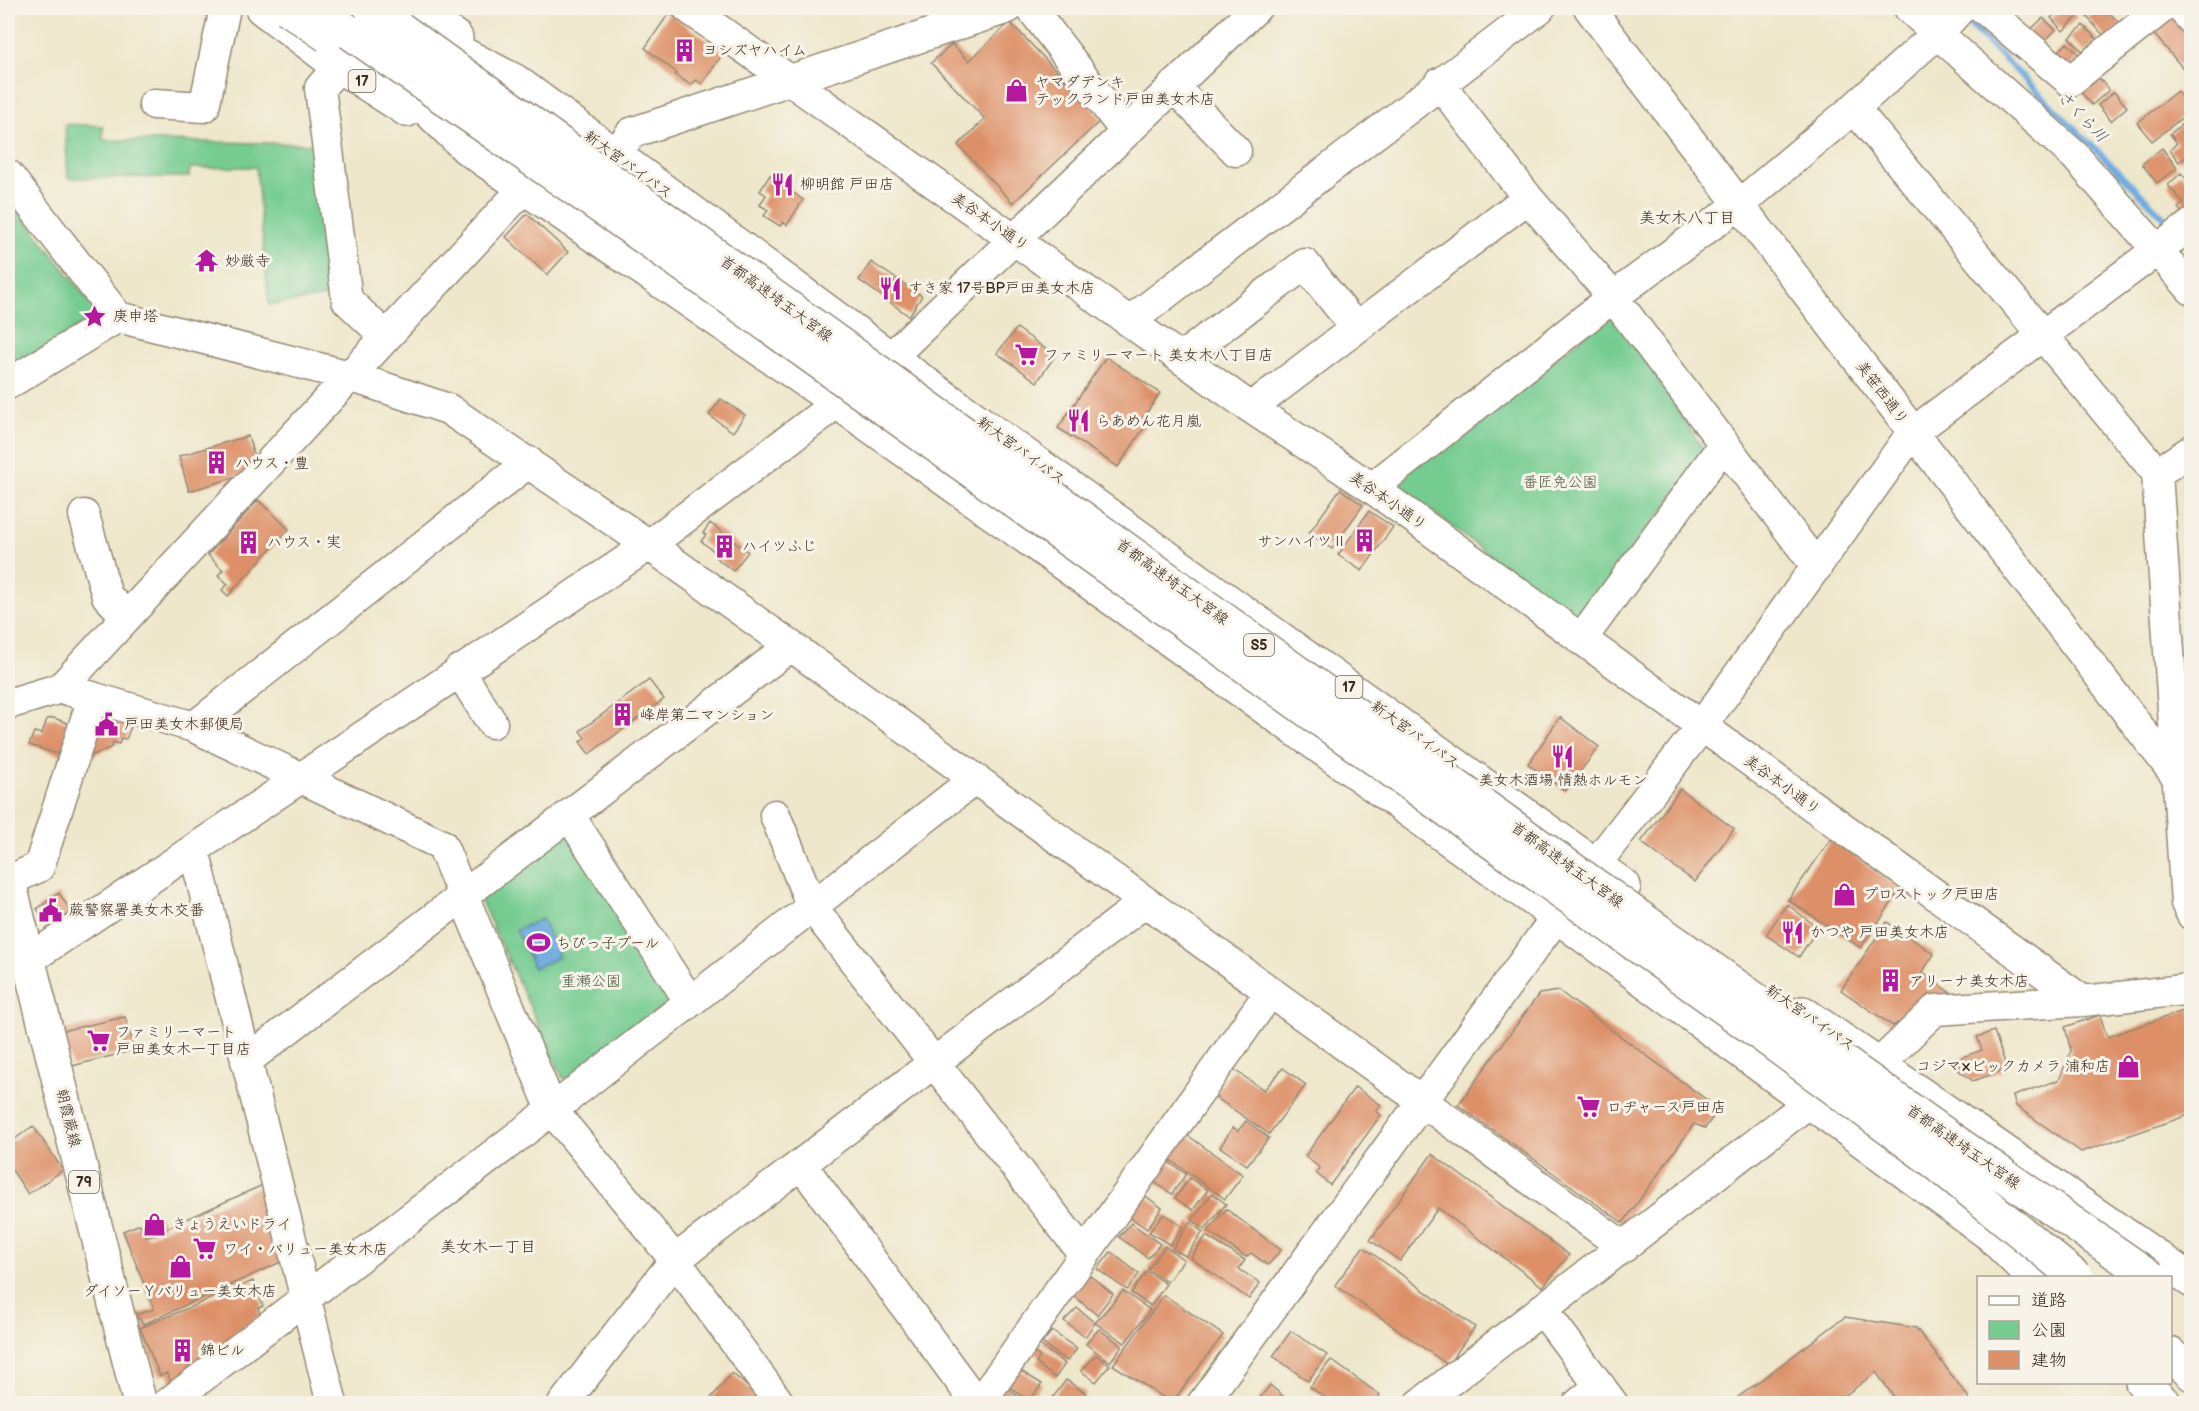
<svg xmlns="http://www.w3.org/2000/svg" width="2199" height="1411" font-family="'Balsamiq Sans','Klee One',sans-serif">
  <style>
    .green { fill: #74cc91; stroke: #587b58; stroke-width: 1.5 }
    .water { fill: #6face1; stroke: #556b80; stroke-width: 1.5 }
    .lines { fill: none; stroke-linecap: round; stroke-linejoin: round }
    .stream { stroke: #6face1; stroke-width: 6 }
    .building { fill: #dd9068 }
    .minor-casing { stroke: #948874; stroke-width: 33 }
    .major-casing { stroke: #948874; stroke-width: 36 }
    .highway-casing { stroke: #948874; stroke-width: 36 }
    .minor { stroke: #fff; stroke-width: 30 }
    .major { stroke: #fff; stroke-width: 33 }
    .highway { stroke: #fff; stroke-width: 33 }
    .highway-bridge-casing { stroke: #948874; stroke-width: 36; stroke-linecap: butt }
    .highway-bridge { stroke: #fff; stroke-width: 33 }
    .labels { text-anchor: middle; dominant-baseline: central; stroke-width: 6; stroke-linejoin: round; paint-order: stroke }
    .shield { fill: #f7f3e8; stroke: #73665b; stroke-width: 1.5 }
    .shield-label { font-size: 14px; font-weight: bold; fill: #3b2a1e }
    .poi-label { font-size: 15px; fill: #3b2a1e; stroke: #f7f3e8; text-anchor: start }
    .street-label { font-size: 15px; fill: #3b2a1e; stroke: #f7f3e8 }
    .park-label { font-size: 15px; fill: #4c5b40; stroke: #f7f3e8 }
    .water-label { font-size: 16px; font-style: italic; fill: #4d5862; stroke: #f7f3e8 }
    .neighbourhood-label { font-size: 16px; fill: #3b2a1e; stroke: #f7f3e8 }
  </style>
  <rect width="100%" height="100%" fill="#f7f3e8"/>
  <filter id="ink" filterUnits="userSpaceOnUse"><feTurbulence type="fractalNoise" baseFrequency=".0167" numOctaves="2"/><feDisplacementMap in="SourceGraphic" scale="12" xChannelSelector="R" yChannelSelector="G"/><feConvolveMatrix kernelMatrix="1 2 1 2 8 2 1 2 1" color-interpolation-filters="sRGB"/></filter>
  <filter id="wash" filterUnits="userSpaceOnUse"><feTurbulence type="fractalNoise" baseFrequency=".008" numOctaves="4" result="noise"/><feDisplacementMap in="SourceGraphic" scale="24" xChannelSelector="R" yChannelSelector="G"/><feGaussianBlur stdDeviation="1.35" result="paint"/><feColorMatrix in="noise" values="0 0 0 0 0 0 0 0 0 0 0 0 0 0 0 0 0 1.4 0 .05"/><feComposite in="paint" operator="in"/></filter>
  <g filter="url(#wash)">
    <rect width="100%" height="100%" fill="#eee7cb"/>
    <path class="green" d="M65 124 103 126V140L317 144 340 295 269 305 256 167 190 168 189 177 68 178Z
      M8 197 96 310 93 318 8 370Z
      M1615 312 1705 452 1582 625 1393 482Z
      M565 830 679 994 571 1079 563 1078 479 897Z"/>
    <path class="water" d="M542 919 559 957 534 968 516 930Z"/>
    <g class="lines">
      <path class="stream" d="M1964 19 2174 227"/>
    </g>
    <g id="blocks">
      <path class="building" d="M2061 8H2067L2077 17 2063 31 2051 18Z
        M2097 8H2105L2121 25 2107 39 2087 17Z
        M669 13 724 52 702 84 696 80 691 85 675 75 677 73 645 48Z
        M2173 16 2192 38V79L2153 33Z
        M2043 18 2056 30 2039 46 2027 33Z
        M1010 22 1102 119 1013 203 958 145 985 119 931 63 952 44 969 61Z
        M2083 25 2098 40 2084 53 2070 38Z
        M2067 43 2081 56 2065 72 2051 59Z
        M2098 77 2109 90 2092 105 2081 92Z
        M2177 91 2192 110 2152 141 2137 123Z
        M2114 92 2127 107 2111 121 2098 105Z
        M2182 124 2192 136V152L2179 162 2170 150 2177 143 2170 134Z
        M2162 148 2177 168 2157 183 2142 164Z
        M2181 173 2192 185V215L2187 218 2178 208 2184 203 2168 185Z
        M770 175 803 200 787 225 783 222 780 226 764 216 768 210 760 205 766 195 760 191Z
        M527 214 568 252 547 275 506 237Z
        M871 262 922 296 909 316 859 280Z
        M1017 328 1055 356 1037 382 997 353Z
        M1106 357 1160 393 1143 418 1148 422 1118 467 1058 428Z
        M721 399 745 415 733 432 709 415Z
        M248 436 256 461 246 474 189 491 179 456Z
        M1340 489 1363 505 1332 549 1309 533Z
        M258 500 289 529 228 596 222 590 228 584 218 575 223 570 208 555Z
        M1369 511 1393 527 1362 571 1338 555Z
        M710 523 748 552 733 571 714 556 716 553 701 541 706 535 703 533Z
        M649 680 664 699 589 754 580 742 585 738 580 731Z
        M97 714 133 722 126 739 121 738 119 744 113 742 112 747 91 756 84 754Z
        M1560 717 1599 747 1565 791 1528 764Z
        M54 718 67 723 74 730 64 756 29 745 34 732 42 734 47 719Z
        M1680 789 1734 829 1695 882 1641 842Z
        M1831 839 1901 889 1861 948 1788 900Z
        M59 893 72 913 63 919 59 914 47 922 37 909Z
        M1787 904 1818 928 1799 957 1766 935Z
        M1887 922 1934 954 1922 973 1952 994 1893 1026 1841 990Z
        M1559 991 1719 1109 1705 1128 1694 1124 1623 1223 1458 1105 1539 994Z
        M2192 1008V1114L2081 1152 2016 1106 2013 1096 2059 1080 2071 1051 2065 1027 2100 1015 2107 1037Z
        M125 1017 135 1050 72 1066 61 1031Z
        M1994 1031 2007 1069 1973 1081 1958 1070 1962 1057 1982 1050 1977 1037Z
        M1283 1068 1306 1085 1269 1134 1214 1096 1233 1069 1264 1090Z
        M1355 1087 1381 1105 1376 1111 1381 1115 1330 1185 1316 1173 1320 1168 1305 1156Z
        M1246 1121 1269 1138 1247 1165 1220 1147 1233 1127 1238 1131Z
        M33 1126 63 1170 28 1194 8 1164V1144Z
        M1183 1132 1243 1175 1225 1199 1165 1156Z
        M1432 1154 1569 1255 1543 1287 1438 1208 1400 1261 1370 1240Z
        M1164 1159 1186 1174 1172 1194 1150 1179Z
        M1190 1178 1208 1190 1193 1210 1175 1198Z
        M265 1184 283 1261 144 1324 135 1315 154 1309 123 1231 140 1224 147 1237Z
        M1140 1192 1162 1208 1147 1229 1124 1213Z
        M1212 1193 1226 1204 1205 1229 1192 1220Z
        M1226 1209 1281 1250 1268 1265 1251 1253 1246 1257 1208 1231Z
        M1164 1214 1183 1227 1170 1245 1149 1232Z
        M159 1215 164 1227 148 1233 144 1221Z
        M1190 1222 1203 1232 1186 1256 1172 1249Z
        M1131 1223 1160 1244 1148 1258 1119 1237Z
        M1206 1236 1245 1260 1239 1269 1260 1283 1249 1299 1191 1258Z
        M1165 1246 1184 1260 1167 1282 1148 1269Z
        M1363 1247 1475 1327 1448 1365 1335 1285Z
        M1111 1252 1139 1274 1127 1290 1097 1269Z
        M1147 1271 1166 1284 1151 1306 1131 1293Z
        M1088 1274 1113 1294 1097 1315 1073 1295Z
        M253 1281 263 1306 258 1308 260 1315 172 1384 167 1373 160 1376 140 1328Z
        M1123 1291 1150 1310 1125 1343 1095 1323 1085 1337 1064 1321 1077 1308 1095 1323Z
        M1164 1295 1223 1335 1172 1403 1113 1365Z
        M1845 1317 1916 1328 1969 1398 1961 1404H1899L1876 1372 1834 1404H1729Z
        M1099 1329 1122 1346 1110 1362 1086 1344Z
        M1052 1331 1077 1349 1067 1361 1042 1343Z
        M1291 1331 1327 1355 1308 1381 1273 1356Z
        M1032 1339 1065 1364 1055 1378 1036 1363 1040 1357 1027 1347Z
        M1096 1355 1110 1365 1096 1382 1081 1371Z
        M1331 1360 1380 1395 1374 1404H1334L1310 1387Z
        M1016 1368 1042 1384 1029 1401 1004 1383Z
        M732 1373 756 1394 748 1404H706Z
        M1066 1380 1086 1393 1078 1404H1048Z
        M1002 1384 1028 1404H1002L1005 1400 995 1391Z
        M1270 1385 1292 1404H1255Z"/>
    </g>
  </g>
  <g filter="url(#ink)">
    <use href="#blocks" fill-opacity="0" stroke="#948874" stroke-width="1.5"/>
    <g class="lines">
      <defs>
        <path id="minor" d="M688 8 1251 408 1372 488 2083 1001
          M1031 8 1125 131
          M1589 8 2177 777
          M1909 8 2075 156 2192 290
          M1983 8 2070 81 2162 8
          M2182 8 2192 20
          M339 66 320 88 347 300 386 337
          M1439 83 1528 198 1613 297 1817 567
          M1173 86 1236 151
          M154 104 204 107 225 8
          M1854 108 2157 473 2186 903 2192 915
          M616 155 631 133 1008 8
          M8 175 118 317 350 376 448 409 649 545 791 646 1624 1247
          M1130 321 1540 8
          M1181 358 1305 264 1356 328
          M8 384 118 317
          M1251 408 1528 198
          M2157 473 2192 450
          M1372 488 1613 297 1740 204 1854 108 1938 33 1961 8
          M84 515 107 596 127 617
          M1581 640 1724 444
          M459 670 492 723
          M61 688 524 188
          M8 704 61 688 194 727 442 845 552 1110 675 1260 780 1404
          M194 727 529 462
          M569 815 690 1002
          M775 815 812 907 1084 1254
          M194 850 332 1404
          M1595 865 1701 727 1912 433 2192 224
          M8 881 39 867 93 697
          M27 961 649 545 820 416 890 358 1256 8
          M246 1061 791 646
          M1877 1066 1935 1010 2083 1001 2192 989
          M801 1164 977 1404
          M1542 1309 1613 1404
          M167 1404 552 1110 975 779
          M563 1404 675 1260 1145 902
          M979 1404 1270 992
          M1202 1404 1557 916
          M1420 1404 1811 1101
          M1578 1404 1600 1386"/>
        <path id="major" d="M8 878 140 1404"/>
        <path id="highway" d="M262 8 339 66 407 110
          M414 8 456 38
          M424 34 515 81 890 358 1624 886
          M385 68 467 148 837 402 1557 916 1991 1235 2034 1278
          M1803 1013 2192 1281
          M2170 1354 2192 1374
          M2142 1382 2165 1404"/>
      </defs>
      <use href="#minor" class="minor-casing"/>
      <use href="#major" class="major-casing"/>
      <use href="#highway" class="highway-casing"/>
      <use href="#minor" class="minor"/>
      <use href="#major" class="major"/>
      <use href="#highway" class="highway"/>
      <defs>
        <path id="highway-bridge" d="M287 8 328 36
          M315 8 648 240 1747 1024 1936 1163 2077 1278
          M371 8 1555 857 1957 1143 2152 1278"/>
      </defs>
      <use href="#highway-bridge" class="highway-bridge-casing"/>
      <use href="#highway-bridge" class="highway-bridge"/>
    </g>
  </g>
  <defs>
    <symbol id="building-bare" viewBox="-9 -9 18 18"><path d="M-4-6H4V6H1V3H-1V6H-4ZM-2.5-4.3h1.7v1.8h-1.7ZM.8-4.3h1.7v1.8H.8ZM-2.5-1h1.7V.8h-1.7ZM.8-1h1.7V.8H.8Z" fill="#b5179e" stroke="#f7f3e8" stroke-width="2.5" paint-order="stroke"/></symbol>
    <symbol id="shop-bare" viewBox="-9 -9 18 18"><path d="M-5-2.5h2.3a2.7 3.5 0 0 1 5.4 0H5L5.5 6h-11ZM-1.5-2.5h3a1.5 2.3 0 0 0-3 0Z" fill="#b5179e" stroke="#f7f3e8" stroke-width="2.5" paint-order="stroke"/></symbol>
    <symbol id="restaurant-bare" viewBox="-9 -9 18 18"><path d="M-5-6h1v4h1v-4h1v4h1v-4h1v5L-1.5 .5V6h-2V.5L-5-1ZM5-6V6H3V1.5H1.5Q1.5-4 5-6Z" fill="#b5179e" stroke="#f7f3e8" stroke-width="2.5" paint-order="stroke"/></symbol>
    <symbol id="temple-bare" viewBox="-9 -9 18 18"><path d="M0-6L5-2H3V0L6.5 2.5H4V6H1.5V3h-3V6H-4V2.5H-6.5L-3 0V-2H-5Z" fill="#b5179e" stroke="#f7f3e8" stroke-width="2.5" paint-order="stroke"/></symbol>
    <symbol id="sight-bare" viewBox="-9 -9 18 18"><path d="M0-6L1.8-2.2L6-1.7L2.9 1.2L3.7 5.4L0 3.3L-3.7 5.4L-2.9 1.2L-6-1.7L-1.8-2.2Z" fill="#b5179e" stroke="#f7f3e8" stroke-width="2.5" paint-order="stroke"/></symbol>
    <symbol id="supermarket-bare" viewBox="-9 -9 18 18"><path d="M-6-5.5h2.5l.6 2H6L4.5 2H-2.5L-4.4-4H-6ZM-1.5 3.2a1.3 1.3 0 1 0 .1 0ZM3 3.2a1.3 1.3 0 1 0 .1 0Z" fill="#b5179e" stroke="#f7f3e8" stroke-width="2.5" paint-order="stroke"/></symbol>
    <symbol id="civic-bare" viewBox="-9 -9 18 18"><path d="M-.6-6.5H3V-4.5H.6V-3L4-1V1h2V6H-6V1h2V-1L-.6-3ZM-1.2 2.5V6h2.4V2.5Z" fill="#b5179e" stroke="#f7f3e8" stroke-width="2.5" paint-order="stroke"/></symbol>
    <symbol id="stadium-bare" viewBox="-9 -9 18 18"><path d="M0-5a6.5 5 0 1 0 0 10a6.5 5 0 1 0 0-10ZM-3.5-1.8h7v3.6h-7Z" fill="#b5179e" stroke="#f7f3e8" stroke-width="2.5" paint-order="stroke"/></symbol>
  </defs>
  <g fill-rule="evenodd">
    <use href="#building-bare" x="668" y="34" width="33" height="33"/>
    <use href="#shop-bare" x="1000" y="74" width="33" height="33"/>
    <use href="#restaurant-bare" x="766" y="168" width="33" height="33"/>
    <use href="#temple-bare" x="190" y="244" width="33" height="33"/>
    <use href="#restaurant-bare" x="874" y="272" width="33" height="33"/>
    <use href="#sight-bare" x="78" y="300" width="33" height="33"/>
    <use href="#supermarket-bare" x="1010" y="338" width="33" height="33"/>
    <use href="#restaurant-bare" x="1062" y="404" width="33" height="33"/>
    <use href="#building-bare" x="200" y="446" width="33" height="33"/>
    <use href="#building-bare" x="1348" y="524" width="33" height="33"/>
    <use href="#building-bare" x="232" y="526" width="33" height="33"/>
    <use href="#building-bare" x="708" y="530" width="33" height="33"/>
    <use href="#building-bare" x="606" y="698" width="33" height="33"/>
    <use href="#civic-bare" x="90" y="708" width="33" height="33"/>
    <use href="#restaurant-bare" x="1546" y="740" width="33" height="33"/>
    <use href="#shop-bare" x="1828" y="878" width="33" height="33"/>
    <use href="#civic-bare" x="34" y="894" width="33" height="33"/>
    <use href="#restaurant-bare" x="1776" y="916" width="33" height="33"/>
    <use href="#stadium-bare" x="522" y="926" width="33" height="33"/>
    <use href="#building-bare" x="1874" y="964" width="33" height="33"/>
    <use href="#supermarket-bare" x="82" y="1024" width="33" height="33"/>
    <use href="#shop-bare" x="2112" y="1050" width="33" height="33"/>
    <use href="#supermarket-bare" x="1572" y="1090" width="33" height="33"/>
    <use href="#shop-bare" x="138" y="1208" width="33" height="33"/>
    <use href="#supermarket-bare" x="188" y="1232" width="33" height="33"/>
    <use href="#shop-bare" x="164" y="1250" width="33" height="33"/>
    <use href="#building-bare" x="166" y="1334" width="33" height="33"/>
  </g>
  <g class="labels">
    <g class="shield">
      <rect x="348.5" y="70" width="27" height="22" rx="4.5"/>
      <rect x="1244" y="634" width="30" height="22" rx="4.5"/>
      <rect x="1335.5" y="676" width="27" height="22" rx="4.5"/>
      <rect x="69" y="1171" width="30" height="22" rx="4.5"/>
    </g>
    <g class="shield-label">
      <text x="362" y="81">17</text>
      <text x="1259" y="645">S5</text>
      <text x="1349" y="687">17</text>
      <text x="84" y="1182">79</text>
    </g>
    <g class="poi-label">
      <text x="703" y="50">ヨシズヤハイム</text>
      <text x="1035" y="82">ヤマダデンキ<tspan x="1035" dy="17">テックランド戸田美女木店</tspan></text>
      <text x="800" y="184">柳明館 戸田店</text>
      <text x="225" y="261">妙厳寺</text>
      <text x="908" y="288">すき家 17号BP戸田美女木店</text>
      <text x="113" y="316">庚申塔</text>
      <text x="1044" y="355">ファミリーマート 美女木八丁目店</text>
      <text x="1096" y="421">らあめん花月嵐</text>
      <text x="235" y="463">ハウス・豊</text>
      <text x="1347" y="541" text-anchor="end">サンハイツⅡ</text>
      <text x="267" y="542">ハウス・実</text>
      <text x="742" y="546">ハイツふじ</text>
      <text x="640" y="715">峰岸第二マンション</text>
      <text x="124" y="724">戸田美女木郵便局</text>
      <text x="1563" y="780" text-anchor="middle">美女木酒場 情熱ホルモン</text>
      <text x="1863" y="894">プロストック戸田店</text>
      <text x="69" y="910">蕨警察署美女木交番</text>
      <text x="1810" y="932">かつや 戸田美女木店</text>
      <text x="556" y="943">ちびっ子プール</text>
      <text x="1909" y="981">アリーナ美女木店</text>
      <text x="116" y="1032">ファミリーマート<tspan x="116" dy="17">戸田美女木一丁目店</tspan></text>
      <text x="2110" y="1066" text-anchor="end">コジマ×ビックカメラ 浦和店</text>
      <text x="1607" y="1107">ロヂャース戸田店</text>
      <text x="172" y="1224">きょうえいドライ</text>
      <text x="223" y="1249">ワイ・バリュー美女木店</text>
      <text x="180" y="1291" text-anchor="middle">ダイソーＹバリュー美女木店</text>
      <text x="200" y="1350">錦ビル</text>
    </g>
    <g class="street-label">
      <text transform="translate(628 165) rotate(36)">新大宮バイパス</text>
      <text transform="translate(990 222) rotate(35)">美谷本小通り</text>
      <text transform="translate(776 299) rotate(36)">首都高速埼玉大宮線</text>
      <text transform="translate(1882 393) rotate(53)">美笹西通り</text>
      <text transform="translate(1021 451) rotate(36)">新大宮バイパス</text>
      <text transform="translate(1388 501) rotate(35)">美谷本小通り</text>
      <text transform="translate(1172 582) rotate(36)">首都高速埼玉大宮線</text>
      <text transform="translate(1415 735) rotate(36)">新大宮バイパス</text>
      <text transform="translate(1782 785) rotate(36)">美谷本小通り</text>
      <text transform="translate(1567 865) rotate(36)">首都高速埼玉大宮線</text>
      <text transform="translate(1810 1018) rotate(35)">新大宮バイパス</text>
      <text transform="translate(68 1118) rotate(76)">朝霞蕨線</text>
      <text transform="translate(1963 1147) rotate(35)">首都高速埼玉大宮線</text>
    </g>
    <g class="park-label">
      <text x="1560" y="482">番匠免公園</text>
      <text x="591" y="981">重瀬公園</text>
    </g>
    <g class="water-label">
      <text transform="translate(2082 117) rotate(46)">さくら川</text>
    </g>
    <g class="neighbourhood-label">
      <text x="1687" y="218">美女木八丁目</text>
      <text x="488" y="1247">美女木一丁目</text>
    </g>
  </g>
  <rect width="2199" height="1411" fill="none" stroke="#f7f3e8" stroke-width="30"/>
  <rect x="1977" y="1276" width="195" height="108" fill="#f7f3e8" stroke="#aca397" stroke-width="1.5"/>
  <rect x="1989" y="1296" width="30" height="9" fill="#ffffff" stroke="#aca397" stroke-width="1.5"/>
  <text x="2031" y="1306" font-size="18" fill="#3b2a1e">道路</text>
  <rect x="1989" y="1321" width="30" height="18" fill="#74cc91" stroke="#aca397" stroke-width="1.5"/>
  <text x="2031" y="1336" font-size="18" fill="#3b2a1e">公園</text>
  <rect x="1989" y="1351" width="30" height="18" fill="#dd9068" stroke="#aca397" stroke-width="1.5"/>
  <text x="2031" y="1366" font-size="18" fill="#3b2a1e">建物</text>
</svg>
